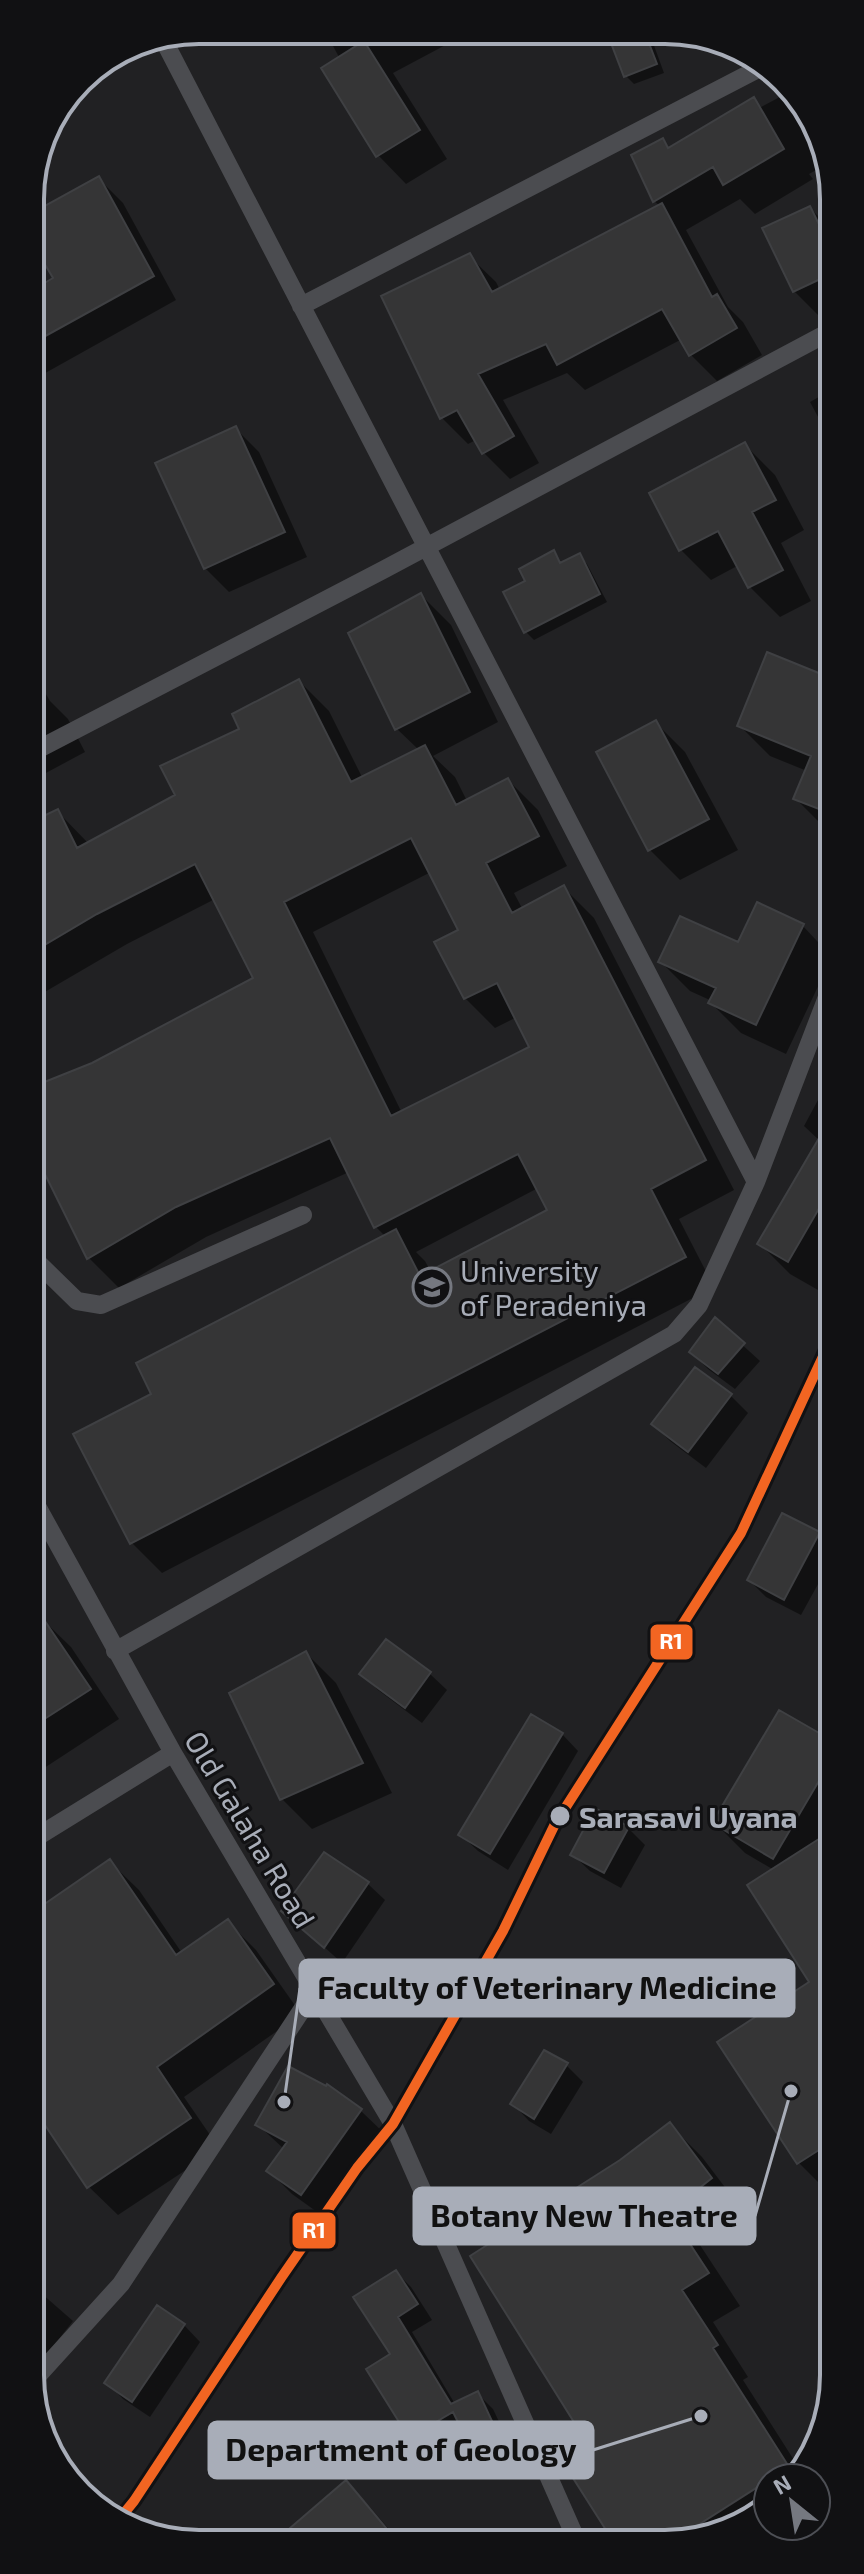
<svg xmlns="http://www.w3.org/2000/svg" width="864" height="2574" font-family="'Exo 2',sans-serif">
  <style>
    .built { fill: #212123 }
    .shadow { fill: #0007; fill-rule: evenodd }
    .building { fill: #353536; stroke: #3f4043; stroke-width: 2; fill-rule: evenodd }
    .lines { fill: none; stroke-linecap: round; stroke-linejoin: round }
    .lane { stroke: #4b4c50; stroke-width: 18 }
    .rail-1-casing { stroke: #111113; stroke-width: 16 }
    .rail-1 { stroke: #f26522; stroke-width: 10 }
    .stop-dot { fill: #a8adb8; stroke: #111113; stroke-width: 3 }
    .labels { text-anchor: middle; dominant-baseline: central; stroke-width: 6; stroke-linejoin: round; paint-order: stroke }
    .poi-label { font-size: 30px; fill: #a8adb8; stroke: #111113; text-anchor: start }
    .stop-label { font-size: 30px; font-weight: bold; fill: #a8adb8; stroke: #111113; text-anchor: start }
    .street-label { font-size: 30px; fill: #a8adb8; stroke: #111113 }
    .rim { fill: none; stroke: #a8adb8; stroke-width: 4 }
    .leader { fill: none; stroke: #a8adb8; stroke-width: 3 }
    .callout-dot { fill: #a8adb8; stroke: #111113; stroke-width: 3 }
    .callout { fill: #a8adb8; stroke: #a8adb8; stroke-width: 3 }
    .callout-label { font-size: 32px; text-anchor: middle; font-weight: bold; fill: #111 }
    .line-badge { stroke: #111113; stroke-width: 3 }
    .badge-label { font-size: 22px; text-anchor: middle; font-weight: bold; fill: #fff }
  </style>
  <rect width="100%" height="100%" fill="#171717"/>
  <path class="built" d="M199 30 698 33 785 80 831 167 834 2385 795 2478H768V2500L697 2541H166L79 2494 33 2407 30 188 48 124 87 72 135 43Z"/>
  <path class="shadow" d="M325 31 470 32 393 73 447 159 406 184 378 155 340 59Z
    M644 33 652 40 664 73 634 84 626 76 614 44Z
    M791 91 829 163 809 174 813 179 755 214 740 199 686 230 728 307 743 322 762 355 717 381 691 355 682 339 585 390 567 373 503 400 539 463 510 479 484 453 476 440 468 444 442 418 469 256 496 282 500 290 660 206 654 201 663 141 670 148 753 99 761 107Z
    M99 179 123 203 176 300 31 381V293L56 279Z
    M810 208 831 229V318L824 321 794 291Z
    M831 390V441L810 402Z
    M235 428 259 452 307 557 229 592 205 568Z
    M745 445 775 475 804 530 781 543 811 601 780 617 750 587 739 565 711 580 681 550Z
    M553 553 563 564 579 556 587 564 607 602 534 640 526 632 528 582Z
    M421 595 451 625 498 722 433 756 455 777 467 801 508 780 538 810 567 866 514 893 523 910 564 888 594 918 734 1190 679 1219 714 1287 162 1573 132 1543 76 1435 154 1395 385 1236 376 1227 349 1172 206 1237 119 1288 89 1258 32 1143V1089L93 1065 256 979 215 899 127 944 31 1000V824L57 811 89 844 177 795 242 730 299 681 329 711 363 779 419 750 397 729ZM431 872 460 930 465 998 495 1028 517 1017 532 1048 402 1113 313 932ZM538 1188 550 1211 431 1272 425 1261 416 1252Z
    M769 655 831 680 832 831 825 828 795 798 807 771 770 756 740 726Z
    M31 669 50 701 68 719 85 752 31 781Z
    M655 722 685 752 738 850 680 880 650 850 598 752Z
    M802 925 832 957 786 1054 741 1033 711 1003 712 1001 690 991 660 961 739 945Z
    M832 1074V1267L818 1290 790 1274 760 1244 820 1141 804 1126Z
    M715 1320 760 1361 735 1389 708 1369 691 1352Z
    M695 1369 731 1396 748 1413 706 1468 670 1441 653 1424Z
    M783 1516 819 1534 833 1548V1557L801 1615 766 1597 749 1580Z
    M41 1618 71 1647 119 1719 32 1776V1623Z
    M386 1641 430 1674 447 1690 422 1723 378 1690 362 1674Z
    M306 1653 336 1683 392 1793 312 1829 282 1799Z
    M562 1734 578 1751 508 1870 478 1851 461 1835Z
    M833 1743V2185L826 2190 799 2163 720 2042 812 1982 774 1870 745 1853 715 1823Z
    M628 1828 645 1845 621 1888 590 1871 573 1855Z
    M324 1855 368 1884 385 1900 342 1963 284 1911Z
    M110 1862 139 1890 182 1953 227 1921 256 1950 301 2014 184 2097 219 2148 118 2215 89 2187 33 2104V1914Z
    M566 2065 583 2082 551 2134 529 2121 513 2104Z
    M361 2111 384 2133 324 2217 292 2194 269 2171 284 2149 257 2124Z
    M670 2125 702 2157 743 2211 700 2245 740 2306 713 2322 748 2377 743 2380 799 2468 795 2478H768V2500L697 2541H615L595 2451 621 2162Z
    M396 2272 411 2287 432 2320 412 2332 455 2404 478 2394 493 2409 512 2449 487 2461 472 2446 464 2429 426 2452 411 2437 392 2355Z
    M33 2286 73 2321 33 2372Z
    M184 2325 200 2342 150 2417 123 2399 107 2382Z
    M346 2483 370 2507 399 2541H302Z"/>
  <path class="building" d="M636 33H645L657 64 624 77 611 43Z
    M364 41 420 130 376 157 321 68Z
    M754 97 784 149 723 185 713 167 653 202 631 155 663 138 668 148Z
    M99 176 154 276 31 344V291L53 278 30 239V214Z
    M662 203 712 297 717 294 737 328 689 356 662 309 557 365 546 344 478 374 514 436 482 454 457 410 440 419 381 296 470 253 492 292Z
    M810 206 831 249V274L793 292 762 228Z
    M236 426 285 532 204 569 155 463Z
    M745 442 776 500 752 512 783 570 748 588 718 531 679 551 649 493Z
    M554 550 560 563 580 553 600 594 524 633 503 592 525 581 519 569Z
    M421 593 470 692 395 730 348 633Z
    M767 652 831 678 832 814 793 799 811 756 737 726Z
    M299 679 351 782 425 745 456 805 508 778 539 836 486 863 512 913 564 885 706 1160 651 1189 686 1257 130 1544 73 1434 151 1394 136 1363 396 1229 420 1276 547 1210 518 1154 374 1228 330 1138 176 1207 87 1259 32 1148V1087L92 1063 253 978 195 864 97 914 31 953V822L58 809 77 848 175 795 160 766 239 729 232 714ZM411 838 458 930 434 942 464 999 497 983 529 1047 391 1116 284 902Z
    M656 720 709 819 648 851 596 752Z
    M757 902 804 924 756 1025 708 1003 716 988 658 962 680 916 738 942Z
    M832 1116V1186L788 1262 757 1244Z
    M715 1317 745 1343 718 1374 689 1352Z
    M695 1367 732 1394 688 1452 651 1424Z
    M782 1513 820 1532 784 1600 747 1580Z
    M32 1602 91 1689 32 1727Z
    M386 1639 431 1672 405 1708 359 1674Z
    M306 1651 363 1763 280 1800 229 1693Z
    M779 1710 833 1741V1757L773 1859 712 1823Z
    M531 1714 563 1733 490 1854 458 1835Z
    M595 1808 629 1827 604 1873 570 1855Z
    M833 1830V2141L797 2164 717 2042 809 1982 747 1885Z
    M324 1852 369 1882 324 1948 281 1911Z
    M110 1859 176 1955 228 1919 274 1984 157 2067 191 2118 87 2188 33 2107V1912Z
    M544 2050 568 2063 534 2119 510 2104Z
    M288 2066 326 2086 327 2084 362 2109 301 2195 266 2171 287 2142 255 2125Z
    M670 2122 712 2178 669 2212 709 2273 682 2290 718 2345 713 2348 789 2467 673 2541H613L566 2467 592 2451 470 2256 620 2160Z
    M396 2270 418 2304 398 2317 451 2404 478 2391 498 2434 470 2447 453 2412 409 2438 366 2369 390 2354 353 2297Z
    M157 2305 185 2324 132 2402 104 2383Z
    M346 2480 397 2541H275Z"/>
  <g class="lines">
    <path class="lane" d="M162 37 756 1182
      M301 306 762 67
      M31 753 383 570 831 331
      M32 1257 77 1301 101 1305 303 1215
      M32 1497 173 1753 393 2124 577 2541
      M115 1651 674 1334 699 1305 756 1182 832 984
      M32 1840 173 1753
      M33 2381 121 2284 315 1990"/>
    <defs>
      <path id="rail-1" d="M121 2517 134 2501 281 2278 357 2168 393 2124 503 1931 555 1824 741 1533 832 1337"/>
    </defs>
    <use href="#rail-1" class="rail-1-casing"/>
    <use href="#rail-1" class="rail-1"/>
  </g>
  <defs>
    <symbol id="university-ring" viewBox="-11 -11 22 22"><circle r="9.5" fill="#111113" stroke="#757880" stroke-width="1.5"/><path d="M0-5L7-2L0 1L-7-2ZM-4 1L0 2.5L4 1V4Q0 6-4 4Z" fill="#757880"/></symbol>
  </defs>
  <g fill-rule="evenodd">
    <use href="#university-ring" x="410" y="1265" width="44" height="44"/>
  </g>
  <circle class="stop-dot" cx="560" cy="1816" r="11"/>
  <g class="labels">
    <g class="poi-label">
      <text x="460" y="1270">University<tspan x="460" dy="34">of Peradeniya</tspan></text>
    </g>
    <g class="stop-label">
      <text x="579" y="1816">Sarasavi Uyana</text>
    </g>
    <g class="street-label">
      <text transform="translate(251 1829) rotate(59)">Old Galaha Road</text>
    </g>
  </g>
  <path d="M0 0H864V2574H0ZM199 44H665A155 155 0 0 1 820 199V2375A155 155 0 0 1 665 2530H199A155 155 0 0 1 44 2375V199A155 155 0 0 1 199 44Z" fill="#111113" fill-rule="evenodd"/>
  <path class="rim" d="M199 44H665A155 155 0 0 1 820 199V2375A155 155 0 0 1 665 2530H199A155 155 0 0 1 44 2375V199A155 155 0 0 1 199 44Z"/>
  <path class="leader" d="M284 2102L300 1988M791 2091L755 2216M701 2416L593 2450"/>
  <g class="callout-dot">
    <circle cx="284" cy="2102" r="8"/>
    <circle cx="791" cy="2091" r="8"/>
    <circle cx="701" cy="2416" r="8"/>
  </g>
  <g class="callout">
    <rect x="300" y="1960" width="494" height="56" rx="8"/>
    <rect x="414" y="2188" width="341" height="56" rx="8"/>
    <rect x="209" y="2422" width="384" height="56" rx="8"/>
  </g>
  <g class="callout-label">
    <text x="547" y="1999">Faculty of Veterinary Medicine</text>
    <text x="584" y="2227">Botany New Theatre</text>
    <text x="401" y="2461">Department of Geology</text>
  </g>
  <g class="line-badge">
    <rect x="649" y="1623" width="45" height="38" rx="8" fill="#f26522"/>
    <rect x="291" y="2211" width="46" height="39" rx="8" fill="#f26522"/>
  </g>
  <g class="badge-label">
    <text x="671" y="1649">R1</text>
    <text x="314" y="2238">R1</text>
  </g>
  <g transform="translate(792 2502) rotate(330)"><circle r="38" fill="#111113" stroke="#4d4f55" stroke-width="2"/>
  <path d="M0-6L14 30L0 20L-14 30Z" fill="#757880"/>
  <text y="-12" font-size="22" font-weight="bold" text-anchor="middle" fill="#a8adb8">N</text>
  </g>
</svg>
